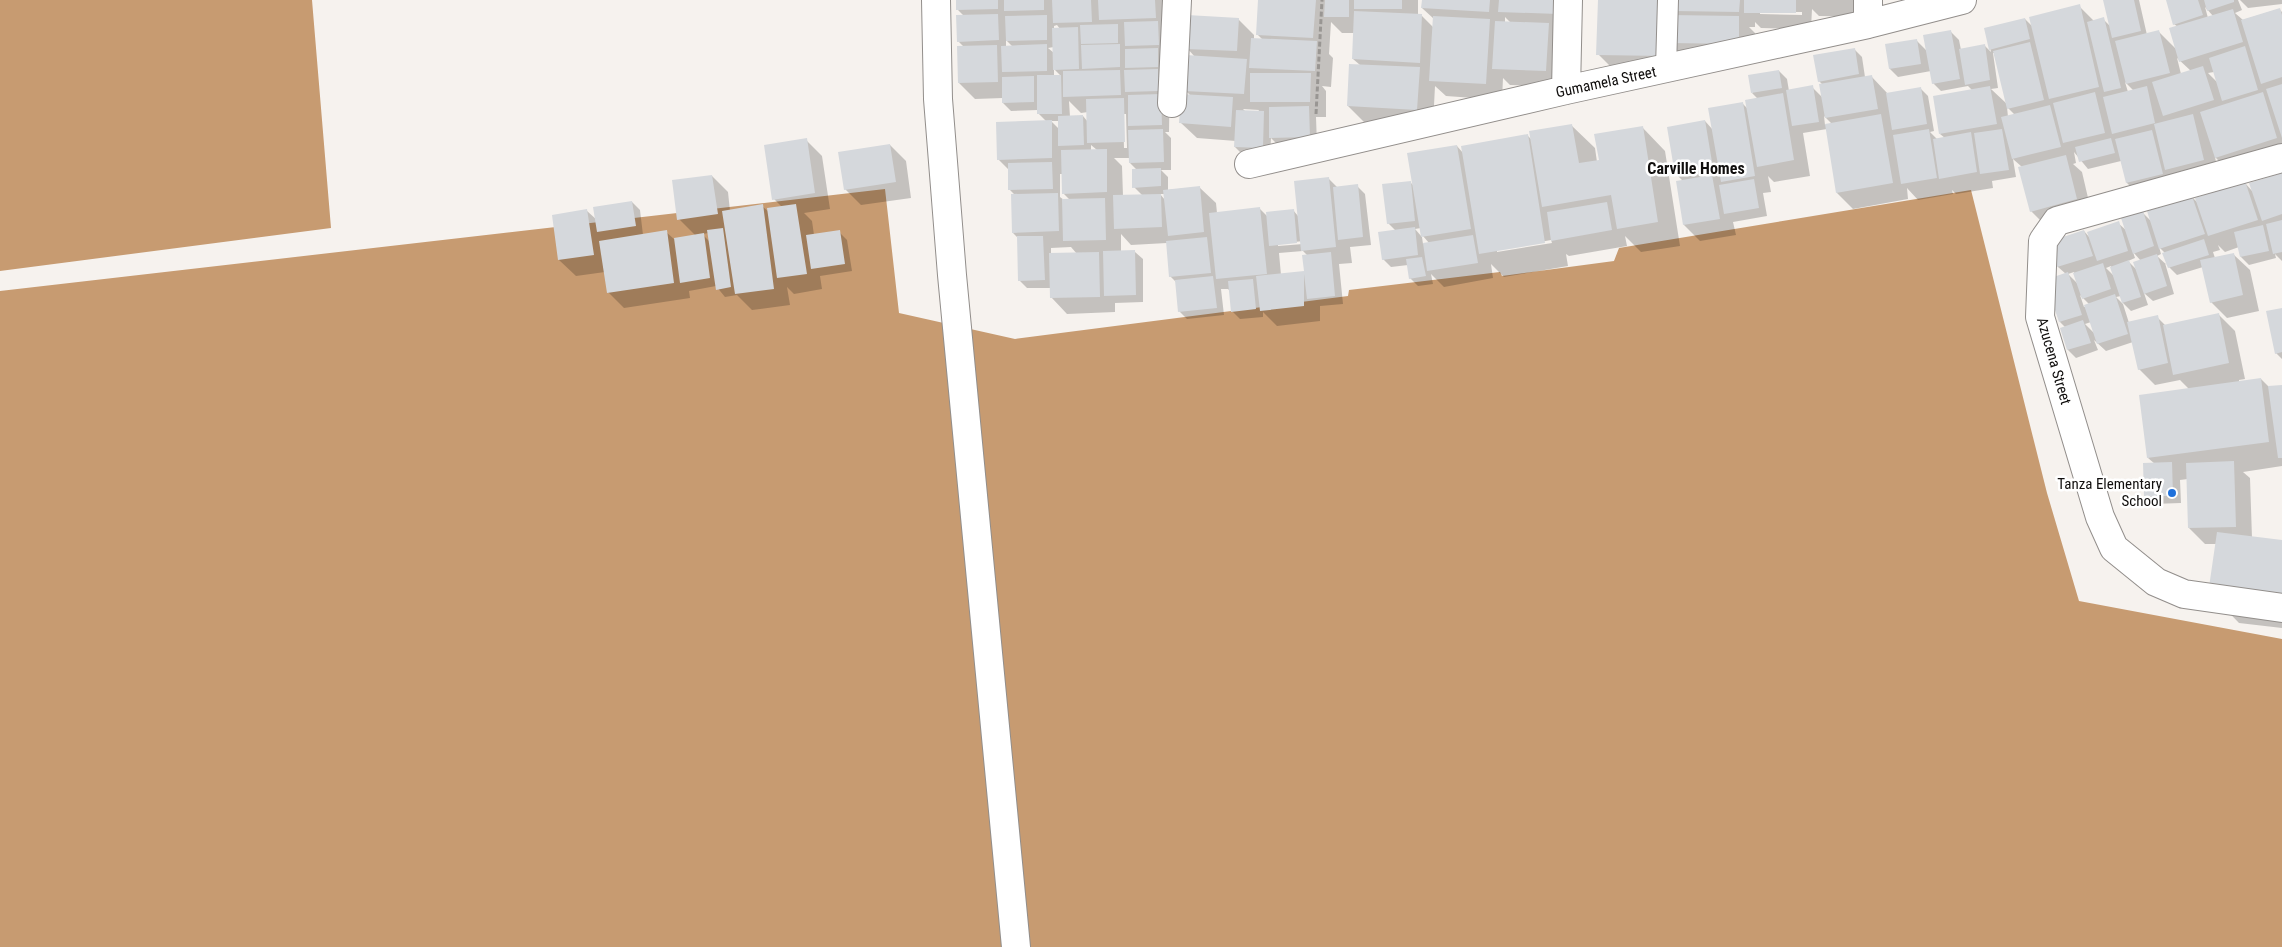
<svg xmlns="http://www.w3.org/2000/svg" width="2282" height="947" font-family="'Roboto Condensed',sans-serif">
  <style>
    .water { fill: #c79b71 }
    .shadow { fill: #0003; fill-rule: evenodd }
    .building { fill: #d5d8dc }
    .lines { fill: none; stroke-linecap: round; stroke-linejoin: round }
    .service-casing { stroke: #928e8b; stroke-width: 22 }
    .minor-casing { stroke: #928e8b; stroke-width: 30 }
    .path { stroke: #999693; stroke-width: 3; stroke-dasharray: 5 2.5; stroke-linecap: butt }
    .service { stroke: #fff; stroke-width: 20 }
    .minor { stroke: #fff; stroke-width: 28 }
    .poi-dot { fill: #2071db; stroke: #fff; stroke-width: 2 }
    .labels { text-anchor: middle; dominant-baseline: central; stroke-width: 5; stroke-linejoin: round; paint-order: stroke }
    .street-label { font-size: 15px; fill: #100e0d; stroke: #fff }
    .poi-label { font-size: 15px; fill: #100e0d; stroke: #fff; text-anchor: end }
    .neighbourhood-label { font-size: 16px; font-weight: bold; fill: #100e0d; stroke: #fff }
  </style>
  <rect width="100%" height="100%" fill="#f6f2ee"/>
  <path class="water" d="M0 0H312L331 228 0 271Z
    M885 189 899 313 1015 339 1348 296 1349 290 1500 272 1502 276 1614 261 1619 248 1971 190 2047 493 2079 601 2282 639V947H0V291Z"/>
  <path class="shadow" d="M958 0H1171L1169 132H1165L1171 138V170H1161L1168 177V190L1199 187 1216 203 1217 213 1260 209 1268 217 1293 210 1298 216 1329 179 1338 188 1357 186 1365 194 1371 245 1350 247 1352 263 1339 264 1343 304 1320 306V321L1277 326 1263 312V317L1240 319 1232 311 1230 291 1228 289H1221L1224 315 1187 319 1179 311 1177 283 1170 276 1167 243 1131 245 1121 234V252H1135L1143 259V302L1115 303V312L1067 314 1051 297V288H1027L1019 280 1018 238 1013 233 1015 195 1009 189V170L998 159 1047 122 1038 113V110L1011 111 1003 103V98L975 99 959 83 964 47 958 41 964 16 958 10ZM1057 25 1060 29H1054V26ZM1006 40 1012 46 1006 47ZM1054 47V53L1048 48ZM1054 69 1061 76H1054ZM1069 101 1081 113 1088 112V122L1083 116 1070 117ZM1123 114H1126L1127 148H1124ZM1051 121H1059V129ZM1091 145 1097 150 1091 151ZM1114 158H1130V163L1137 170 1134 187 1142 195 1123 196 1122 166ZM1060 174H1063V193L1070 200H1064L1060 197ZM1160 194H1165V200ZM1303 241V244L1278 246V244ZM1071 247 1077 254H1051V248ZM1303 251 1308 256 1305 272 1281 275 1279 253Z
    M1259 0H1418V15L1422 16 1433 27 1434 19 1422 8 1423 0H1576L1574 30 1553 29 1565 41 1562 87 1510 85 1503 78 1502 100 1446 96 1435 86 1433 125 1364 122 1348 106 1360 65 1353 59 1354 33H1342L1331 22 1329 54 1333 58 1331 87 1322 86 1326 91V117H1316L1317 145H1278L1271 138 1270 156 1243 155 1235 147 1236 141 1197 138 1180 122 1190 95 1185 90 1195 57 1187 48 1238 19 1254 35V39H1262L1257 34ZM1505 17 1511 23H1505ZM1243 109 1259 110 1258 112H1246Z
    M1599 0H1877V17L1819 16 1812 9 1811 29 1761 28 1755 22V27H1749L1755 33V60L1614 70 1598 54ZM1760 12H1802V15L1760 14Z
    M2104 0H2139L2147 35 2159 32 2177 50 2178 27 2174 24 2167 0H2238L2242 10 2235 13 2243 20 2279 9 2282 12V158L2232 174 2215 157 2219 176 2143 199 2127 183 2121 161 2088 169 2074 152 2076 163 2073 164 2082 172 2092 215 2047 227 2031 211 2022 167 2013 159 2016 177 1992 181 1993 188 1956 194 1952 190 1953 194 1918 200 1907 188 1908 199 1853 209 1837 193 1827 129 1803 133 1810 176 1774 182 1768 176 1771 192 1763 193 1767 216 1733 222 1736 235 1700 241 1684 225 1683 181 1676 174 1705 121 1713 130 1743 104 1748 109 1758 99 1752 93 1779 71 1787 79 1789 91 1812 87 1822 97V84L1819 81 1854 49 1862 57 1865 77 1871 76 1888 94 1920 88 1928 96 1934 131 1930 132 1937 139 1945 138 1940 134 1972 90 1968 86 1941 91 1933 83 1931 71 1898 77 1890 69 1887 45 1917 41 1927 51 1951 32 1959 40 1961 50 1985 46 1991 52 1986 29 2025 19 2032 26 2079 6 2094 21 2103 19 2110 26ZM2205 7 2213 16 2208 18ZM1993 53H1994L2007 104 1991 89 1998 88ZM2177 58 2191 71 2181 74ZM2214 72 2218 83 2208 73ZM2125 82 2134 91 2128 92ZM2007 107 2015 115 2008 117ZM1824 116 1832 124 1825 125Z
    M2240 0H2282V4L2248 8Z
    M1571 125 1595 148 1597 162 1642 127 1665 151 1680 246 1641 252 1625 236 1627 246 1569 256 1566 254 1568 266 1504 277 1491 264 1493 278 1444 287 1431 274 1433 284 1418 286 1410 278 1408 265 1391 267 1383 259 1396 231 1388 223 1410 182 1414 186 1457 146 1463 153 1527 135 1532 140ZM1421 228 1423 236 1429 243 1423 244 1422 237 1415 229ZM1551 240 1552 243 1497 252V250Z
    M806 140 822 156 830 209 804 213 812 221 814 235 839 232 847 240 852 271 820 276 822 289 794 294 787 287 790 305 752 310 737 295 725 297 716 286 689 291 690 298 624 308 608 292 605 272 576 276 559 260 587 211 597 220 632 202 640 210 643 235 666 232 674 239 696 236 679 219 712 176 728 192 730 211 762 206 769 212 782 207 774 199ZM709 233 710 242 702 234Z
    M890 145 906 161 911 198 861 205 845 189Z
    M2282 174V261L2275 254 2276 258 2249 265 2241 257 2239 247 2225 252 2218 245 2220 250 2213 252 2215 258 2233 254 2250 270 2259 311 2227 318 2211 302 2203 267 2177 275 2165 263 2174 294 2153 301 2144 293 2148 305 2131 311 2123 303 2121 296 2116 297 2123 304 2129 323 2157 317 2166 326 2219 315 2235 331 2245 379 2239 380V382L2261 379 2269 387 2282 386V466L2243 472 2250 478 2252 538 2282 541V628L2239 623 2210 593 2216 544H2205L2189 528 2188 479 2180 480 2181 503 2153 504 2145 496 2155 464 2148 458 2189 389 2180 380 2155 385 2139 369 2133 342 2106 351 2094 340 2098 350 2076 358 2068 350 2065 327 2060 322 2066 274 2058 267 2050 242 2084 231 2090 238 2118 223 2127 231 2142 212 2152 222 2192 197 2199 204 2245 183 2253 192ZM2159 247 2165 253 2169 267 2157 256 2161 254ZM2133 252 2141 261 2137 270 2128 261 2135 258ZM2111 266 2114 276 2106 268ZM2074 272 2078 284 2068 274ZM2080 295 2090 305 2084 307ZM2091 322 2094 333 2085 324Z
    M2282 309V359L2276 353Z"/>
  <path class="building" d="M956 0H998V9L956 10Z
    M1004 0H1044V10L1004 11Z
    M1052 0H1091L1092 22 1053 23Z
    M1098 0H1155L1156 18 1099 20Z
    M1258 0H1316L1313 38 1256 35Z
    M1325 0H1349V17H1324Z
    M1354 0H1402V9H1354Z
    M1422 0H1490L1489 12 1421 8Z
    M1499 0H1559L1558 14 1498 12Z
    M1598 0H1665L1664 56 1596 55Z
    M1674 0H1740L1739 12 1674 11Z
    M1744 0H1796V13H1744Z
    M2103 0H2134L2141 31 2112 38Z
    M2166 0H2198L2203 15 2173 25Z
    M2204 0H2234V2L2207 11Z
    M2080 4 2099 87 2049 99 2029 17Z
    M2280 8 2282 15V77L2261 84 2241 20Z
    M2233 9 2243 42 2179 62 2169 28Z
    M1354 11 1422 14 1420 63 1352 59Z
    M998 14 999 40 957 42 956 15Z
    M1047 15V40L1006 41 1005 16Z
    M1187 15 1239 18 1237 51 1185 49Z
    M1670 15 1739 16V44L1669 43Z
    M1433 16 1490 19 1486 84 1429 81Z
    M2104 17 2121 88 2104 92 2087 22Z
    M2025 18 2030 39 1989 50 1984 28Z
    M1158 21 1159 45 1125 46 1124 22Z
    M1495 21 1549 23 1546 71 1492 69Z
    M1118 24V43L1081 44 1080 25Z
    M1078 27 1079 69 1053 70 1052 28Z
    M1951 30 1960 79 1932 84 1923 35Z
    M2159 30 2170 73 2126 84 2115 41Z
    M1251 38 1317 41 1315 71 1249 68Z
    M1917 39 1921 64 1889 69 1885 44Z
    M2030 42 2044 100 2007 109 1993 51Z
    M1047 44V71L1002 72 1001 46Z
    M1120 44V67L1082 69 1081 45Z
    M1985 44 1990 80 1965 85 1959 49Z
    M997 45 998 82 958 83 957 46Z
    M2245 46 2258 90 2222 101 2209 58Z
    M1158 48V67L1125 68V49Z
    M1855 48 1859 74 1818 82 1813 55Z
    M1186 55 1247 59 1244 94 1184 91Z
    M1349 64 1420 67 1417 110 1347 106Z
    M2203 66 2214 100 2163 116 2152 82Z
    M1158 69 1159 91 1125 92 1124 70Z
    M1120 70 1121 95 1063 97V71Z
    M1779 70 1782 88 1751 93 1748 75Z
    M1250 73H1311L1310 102H1250Z
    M1037 75H1061L1062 114H1037Z
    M1872 75 1878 109 1825 118 1819 84Z
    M1034 76V102L1002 103V77Z
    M2282 84V138L2266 89Z
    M1813 85 1819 122 1792 126 1786 90Z
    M1990 86 1997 124 1939 134 1933 96Z
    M2147 86 2155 123 2112 134 2103 97Z
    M1921 87 1927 124 1892 130 1886 93Z
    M2095 92 2105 133 2063 143 2053 103Z
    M2263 92 2277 138 2215 158 2200 112Z
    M1783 93 1794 160 1757 167 1745 100Z
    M1161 94 1162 125 1128 126V95Z
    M1181 94 1233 97 1231 127 1179 123Z
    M1124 98 1125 142 1087 143 1086 99Z
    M1743 102 1755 176 1721 182 1708 108Z
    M2050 105 2061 147 2012 159 2001 117Z
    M1309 106 1310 137 1269 138V107Z
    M1236 110 1264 111 1263 148 1234 147Z
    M1881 114 1893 183 1836 193 1825 124Z
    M2193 114 2204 160 2165 170 2154 124Z
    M1083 115 1084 145 1058 146V116Z
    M1052 120V158L997 160 996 122Z
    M1705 120 1713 168 1675 175 1667 127Z
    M1572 124 1579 163 1599 160 1594 134 1643 126 1658 222 1617 229 1611 195 1542 207 1529 131Z
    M1163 129 1164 162 1129 163 1128 130Z
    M1929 129 1937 178 1901 184 1893 135Z
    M2002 129 2009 170 1980 174 1974 133Z
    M2152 130 2163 174 2126 183 2115 139Z
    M1971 132 1977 172 1939 179 1933 139Z
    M1528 134 1545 243 1479 254 1461 146Z
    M807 138 815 193 772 200 764 145Z
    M2111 138 2115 153 2079 162 2075 147Z
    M890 144 896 182 844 190 838 152Z
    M1457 145 1471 229 1421 237 1407 153Z
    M1107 149V192L1062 194 1061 150Z
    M2066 155 2077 199 2030 212 2018 167Z
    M1052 162 1053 189 1008 190V163Z
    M1161 168V186L1132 188V169Z
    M2282 173V214L2262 221 2249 183Z
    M712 175 718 214 677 220 672 180Z
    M1712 175 1720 219 1683 225 1676 181Z
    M1329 177 1336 247 1301 251 1294 181Z
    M1754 179 1759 208 1724 214 1719 185Z
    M1411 181 1415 221 1387 224 1382 184Z
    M2245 181 2258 220 2208 236 2195 198Z
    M1358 184 1363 237 1338 240 1333 187Z
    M1200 186 1204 232 1168 236 1163 190Z
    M1058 193 1059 231 1012 233 1011 194Z
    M1161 194 1162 227 1114 229 1113 195Z
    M2192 196 2205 234 2159 249 2147 211Z
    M1105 198 1106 240 1063 241 1062 199Z
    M632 201 636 226 597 232 593 207Z
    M1607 202 1612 230 1551 241 1547 212Z
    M763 204 774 289 735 294 722 211Z
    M796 204 807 274 777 278 767 208Z
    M1260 207 1267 274 1216 279 1209 213Z
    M587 209 594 255 558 260 552 215Z
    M1294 209 1297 243 1269 246 1266 212Z
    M2143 211 2154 246 2133 254 2121 218Z
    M2282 220V252L2273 254 2266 224Z
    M2119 221 2128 251 2097 261 2087 232Z
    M2263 225 2269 251 2240 257 2234 232Z
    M1415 227 1418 255 1382 260 1378 232Z
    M723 228 731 287 716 290 707 230Z
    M667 230 674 283 607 293 599 241Z
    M840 230 845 264 811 269 806 235Z
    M2084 230 2093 256 2057 267 2048 242Z
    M704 233 710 278 680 283 674 238Z
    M1473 235 1478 263 1427 271 1423 243Z
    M1017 236H1043L1045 280 1018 281Z
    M1207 237 1211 273 1169 277 1166 241Z
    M2204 239 2209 255 2168 268 2162 253Z
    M1135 250 1136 295 1104 296 1103 251Z
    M1099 252 1100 297 1050 298 1049 253Z
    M1331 252 1335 296 1307 299 1304 274V306L1260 311 1256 276 1304 271 1302 255Z
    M2234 253 2243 295 2210 303 2200 260Z
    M2157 254 2167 286 2144 294 2133 262Z
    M1422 257 1426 276 1409 279 1406 259Z
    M2129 260 2141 297 2122 303 2110 267Z
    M2103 263 2111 289 2082 299 2073 273Z
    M2068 272 2082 315 2059 322 2045 280Z
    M1213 276 1217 308 1178 312 1175 280Z
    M1253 279 1256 309 1231 312 1228 281Z
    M2115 294 2128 334 2097 344 2084 305Z
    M2282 308V352L2275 354 2266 311Z
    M2219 313 2229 363 2173 375 2163 325Z
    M2158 315 2168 363 2138 370 2127 322Z
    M2083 320 2091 343 2067 350 2060 328Z
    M2261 378 2269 442 2147 458 2139 395Z
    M2282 385V458H2278L2268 386Z
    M2234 461 2236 527 2188 528 2186 463Z
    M2172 462 2173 496H2144L2143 463Z
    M2217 532 2282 540V603L2208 594Z"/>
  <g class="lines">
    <defs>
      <path id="service" d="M1666 68 1668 0"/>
      <path id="minor" d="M936 0 938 99 952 275 1016 947
        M1868 24V0
        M1566 90 1568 0
        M1172 103 1177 0
        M2282 158 2057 221 2043 241 2040 317 2100 517 2114 548 2156 582 2184 594 2282 608
        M1249 164 1566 90 1868 24 1962 0"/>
    </defs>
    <use href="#service" class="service-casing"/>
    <use href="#minor" class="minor-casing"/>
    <path class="path" d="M1316 114 1322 0"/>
    <use href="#service" class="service"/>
    <use href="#minor" class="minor"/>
  </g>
  <circle class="poi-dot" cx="2172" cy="493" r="5"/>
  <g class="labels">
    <g class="street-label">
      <text transform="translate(1606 82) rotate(-12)">Gumamela Street</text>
      <text transform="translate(2054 361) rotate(74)">Azucena Street</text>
    </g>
    <g class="poi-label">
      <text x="2162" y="484">Tanza Elementary<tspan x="2162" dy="17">School</tspan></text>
    </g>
    <g class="neighbourhood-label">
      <text x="1696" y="168">Carville Homes</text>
    </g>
  </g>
</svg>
